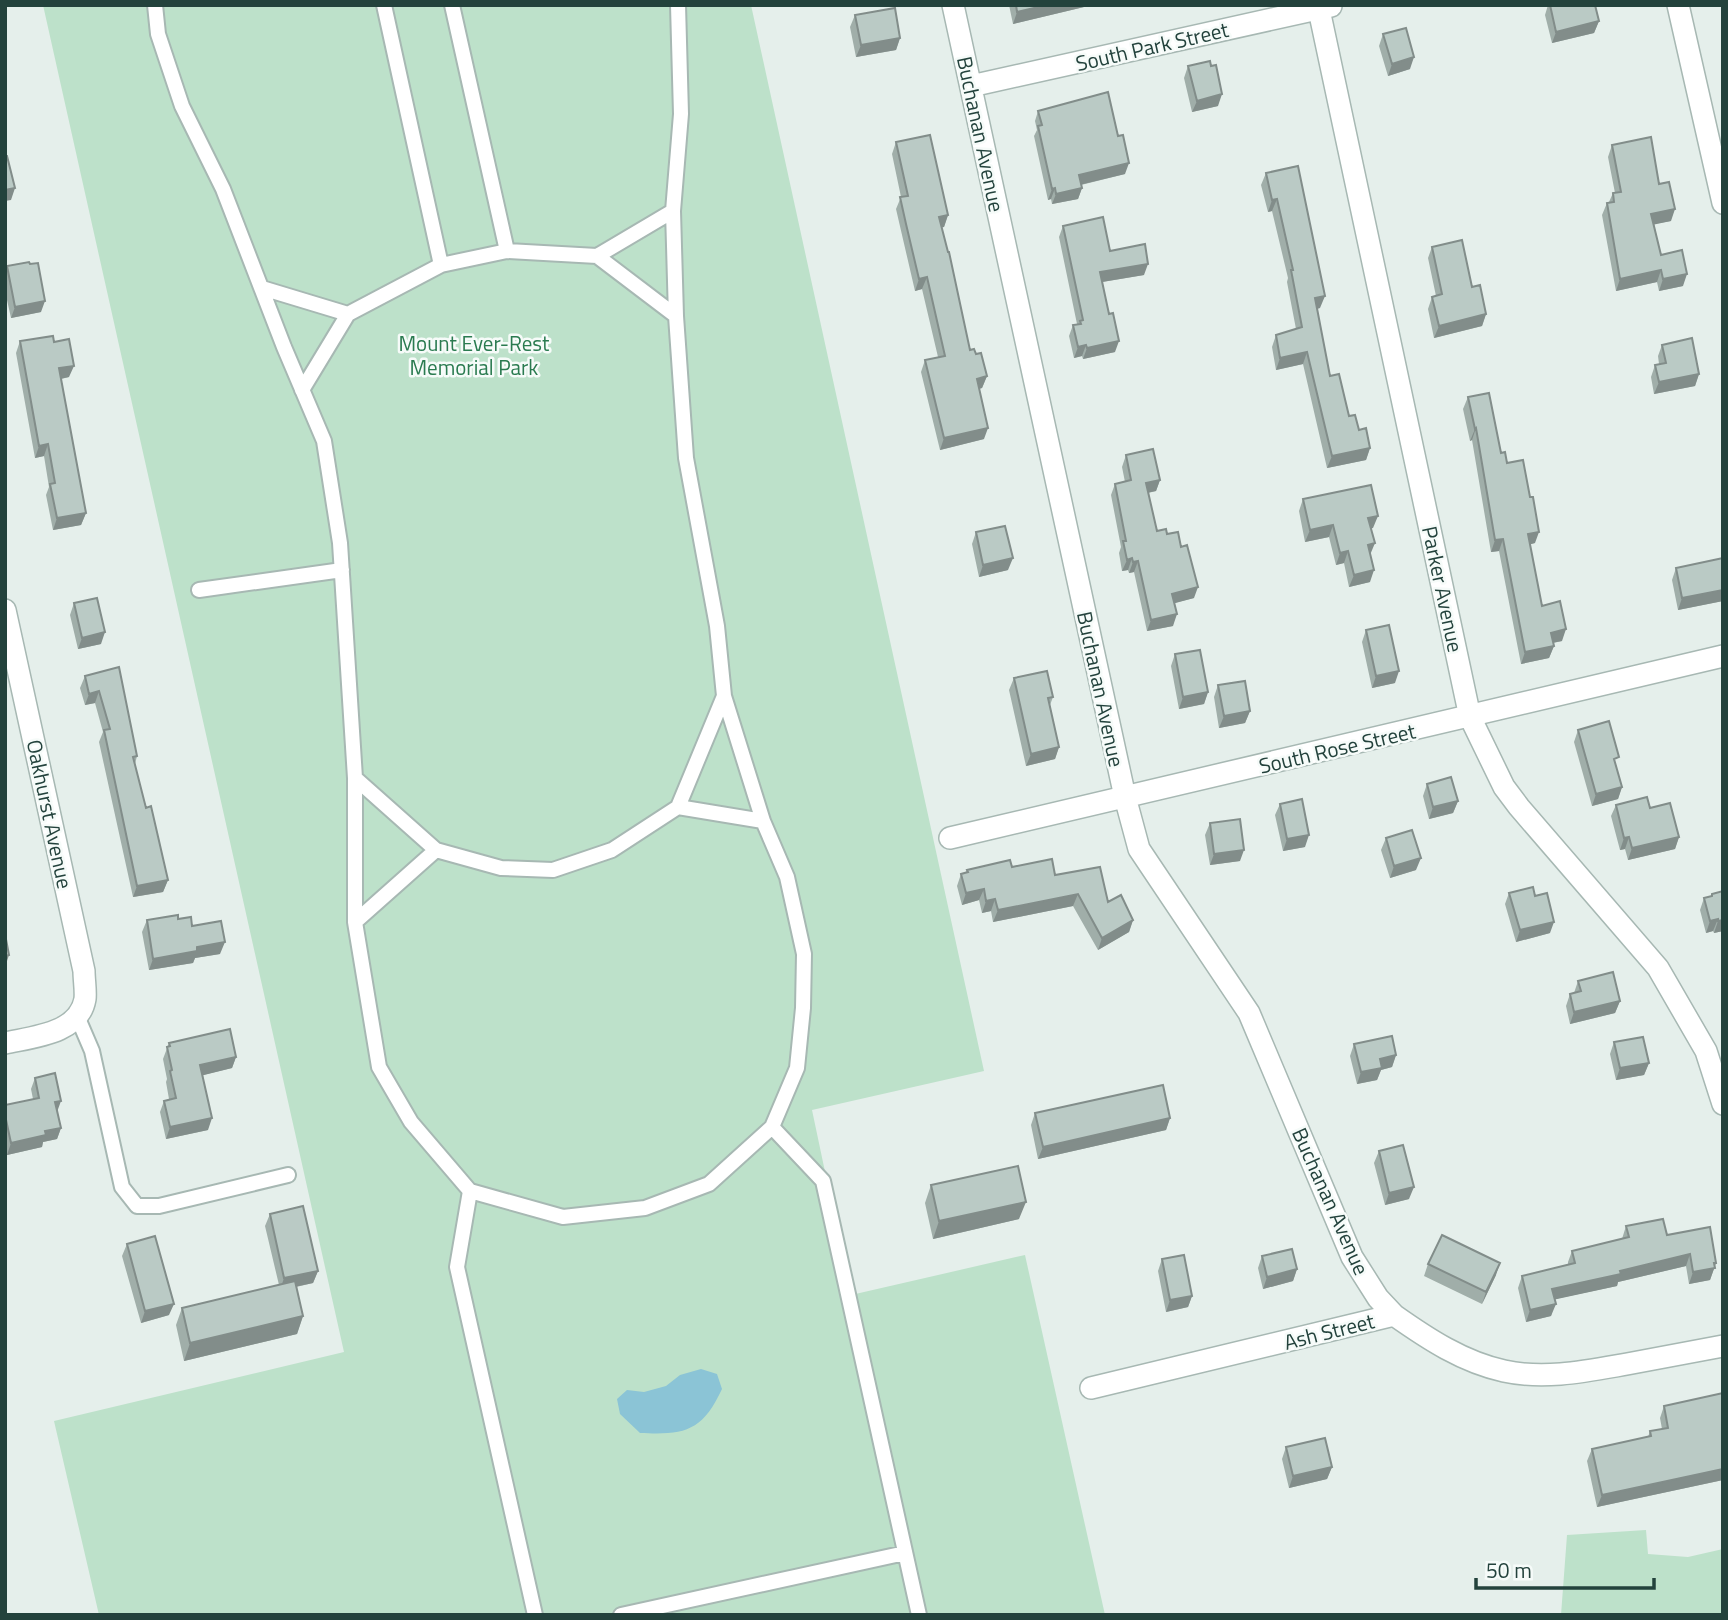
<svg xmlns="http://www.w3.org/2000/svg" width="1728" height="1620" font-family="'Titillium Web',sans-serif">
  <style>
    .green { fill: #bde1ca }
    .water { fill: #8bc4d6 }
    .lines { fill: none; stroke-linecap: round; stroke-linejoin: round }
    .service-casing { stroke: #a7b8b3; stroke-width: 18 }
    .minor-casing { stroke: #a7b8b3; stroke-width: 24 }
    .service { stroke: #fff; stroke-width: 14 }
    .minor { stroke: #fff; stroke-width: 21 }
    .wall { fill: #a0aea9 }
    .shaded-wall { fill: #828d8a }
    .building { fill: #bacac5; stroke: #828d8a; stroke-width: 2 }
    .labels { text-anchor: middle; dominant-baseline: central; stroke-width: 5; stroke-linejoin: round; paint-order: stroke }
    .street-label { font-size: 21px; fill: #23423c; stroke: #f6fbf9 }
    .park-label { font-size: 21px; fill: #2a7b50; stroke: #f6fbf9 }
  </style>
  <rect width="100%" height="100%" fill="#e5efeb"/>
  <path class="green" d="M43 5H751L984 1071 812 1110 851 1295 1025 1255 1105 1615H99L54 1421 344 1352Z
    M1646 1530 1648 1554 1688 1557 1723 1549V1615H1561L1567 1535Z"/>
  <path class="water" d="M701 1369 717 1374 722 1389C702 1432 684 1435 640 1433L620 1414 617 1399 627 1390 644 1392 666 1386 680 1375Z"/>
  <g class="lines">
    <defs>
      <path id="service" d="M155 5 158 34 182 106 223 189 284 347 324 441 340 543 355 778V922L379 1067 411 1122 470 1191 563 1217 645 1208 709 1184 772 1127 797 1068 803 1008 804 954 787 877 763 821 724 696 717 626 686 458 676 316 673 211 681 114 678 5
        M384 5 441 265
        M452 5 507 251
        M673 211 597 256 676 316
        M262 288 348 314 302 390
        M348 314 441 265 507 251 597 256
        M199 590 342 570
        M355 778 436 850 501 868 553 870 612 850 678 807 724 696
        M678 807 763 821
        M355 922 436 850
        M77 1016 92 1051 122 1187 137 1206H159L288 1175
        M772 1127 823 1181 919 1615
        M470 1191 457 1267 535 1615
        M621 1615 905 1553"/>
      <path id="minor" d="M953 5 1125 797 1139 849 1249 1013 1352 1257 1378 1298 1394 1315
        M1318 5 1470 717 1504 787 1519 807 1658 968 1706 1051 1723 1104
        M1678 5 1723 203
        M971 86 1331 6
        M5 610 84 971C84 980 86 991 85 999 79 1034 32 1037 5 1043
        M950 838 1723 656
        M1091 1388 1394 1315C1428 1339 1463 1362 1504 1371 1545 1380 1587 1371 1627 1364 1659 1358 1691 1352 1723 1346"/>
    </defs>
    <use href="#service" class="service-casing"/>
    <use href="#minor" class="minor-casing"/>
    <use href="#service" class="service"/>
    <use href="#minor" class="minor"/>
  </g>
  <path class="wall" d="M1009 5H1085L1084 7 1013 24Z
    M1548 5H1595L1599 21 1594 33 1552 43 1545 15Z
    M855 15 900 38 896 50 856 57 850 27Z
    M1383 34 1410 69 1388 76 1379 46Z
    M1188 66H1211L1218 106 1192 112 1184 78Z
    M1038 111 1125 174 1081 185 1082 188 1078 199 1052 204 1051 199 1048 200 1034 136 1037 130 1035 121Z
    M896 142 948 215 944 227H942L970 350 976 354 987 376 982 388 979 389 984 439 940 450 921 372 925 360 938 357 922 289 915 291 896 209 901 197 892 154Z
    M1612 145 1659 184 1671 221 1654 224 1661 255 1683 286 1659 291 1657 282 1616 291 1602 215 1607 203 1609 202 1613 193H1615L1608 157Z
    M1266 173 1320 308 1317 309 1330 376 1349 416 1370 448 1366 460 1327 468 1303 364 1276 370 1272 347 1276 335 1296 329 1287 282 1288 278 1272 211 1268 212 1261 185Z
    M1063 226 1110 251 1144 275 1102 282 1115 352 1083 359 1082 356 1074 358 1069 336 1073 325 1077 324 1059 237Z
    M1432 247 1472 287 1486 314 1482 326 1434 338 1428 309 1432 297 1436 296 1428 258Z
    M7 266 41 312 11 318 5 291V270Z
    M20 341 54 342 69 377 61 379 86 513 81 525 53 530 46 495 49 487 44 456 35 458 16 353Z
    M1662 345 1699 374 1695 386 1654 394 1651 377 1655 365 1659 364 1658 356Z
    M1468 397 1507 463 1535 543 1530 544 1542 606 1562 641 1553 643 1554 646 1549 658 1521 664 1499 551 1491 552 1472 440 1470 441 1463 409Z
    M1126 455 1160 480 1156 491 1148 493 1157 531 1167 534 1194 598 1174 603 1173 626 1147 631 1134 572 1129 573 1128 570 1122 571 1119 553 1121 547 1111 495 1115 484 1125 482 1122 467Z
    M1303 499 1373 528H1371L1370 582 1349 587 1344 563 1336 565 1329 537 1305 542 1299 511Z
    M976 532 1008 570 979 577 972 544Z
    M1723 558V601L1678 610 1672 580 1676 568Z
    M74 603 101 644 78 649 70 615Z
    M1366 630 1395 683 1372 688 1362 642Z
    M1175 654 1208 692 1204 704 1179 709 1171 666Z
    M119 667 137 756 135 764 146 808 168 880 163 892 133 897 99 742 103 732 95 703 85 705 80 688 85 676Z
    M1014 678 1053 697 1050 705 1059 747 1055 759 1026 766 1009 690Z
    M1218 685 1250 711 1245 723 1219 728 1214 697Z
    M1578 730 1622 787 1618 799 1592 806 1574 742Z
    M1427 784 1458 801 1453 813 1429 819 1423 796Z
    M1280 804 1305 847 1283 851 1275 815Z
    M1616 805 1650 808 1679 837 1675 849 1628 860 1625 849 1620 850 1611 816Z
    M1210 823 1240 861 1210 865 1205 835Z
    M1386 838 1416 870 1390 878 1381 850Z
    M1012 867 1055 875 1108 902 1133 920 1129 932 1098 950 1073 906 993 922 991 911 982 913 979 900 962 905 957 886 961 874 966 872 967 870Z
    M1723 891V931L1714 933 1713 931 1706 933 1700 910 1704 898 1711 897 1712 894Z
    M1509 893 1535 896 1550 933 1516 942 1505 904Z
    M178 919 192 926 220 954 195 958 193 963 149 970 142 932 147 920Z
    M1578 981 1620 1001 1615 1013 1570 1024 1566 1006 1570 994 1574 993Z
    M1614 1042 1649 1063 1644 1075 1616 1080 1610 1054Z
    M169 1043 236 1057 232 1068 203 1075 208 1130 166 1139 160 1112 164 1101 169 1099 166 1082 167 1079 163 1059Z
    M1354 1044 1396 1055 1392 1067 1381 1070 1377 1080 1357 1084 1350 1056Z
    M35 1078 57 1111 61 1128 57 1139 43 1142 42 1147 7 1155 5 1148V1105L33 1099 31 1089Z
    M1035 1113 1170 1118 1166 1130 1038 1159 1031 1125Z
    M1379 1151 1409 1199 1385 1205 1374 1163Z
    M931 1185 1019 1219 933 1239 925 1203Z
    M270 1214 318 1271 313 1283 296 1287 303 1316 297 1334 184 1361 176 1325 182 1308 279 1285 265 1226Z
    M1626 1226 1667 1235 1715 1266 1710 1280 1689 1284 1686 1266 1618 1282 1617 1286 1555 1299 1551 1316 1526 1322 1518 1288 1522 1276 1568 1265V1262L1572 1251 1622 1239Z
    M127 1244 169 1315 141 1323 122 1256Z
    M1262 1256 1297 1269 1293 1281 1263 1289 1258 1268Z
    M1162 1259 1192 1296 1188 1307 1166 1312 1158 1271Z
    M1428 1264 1496 1275 1482 1304 1424 1276Z
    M1723 1393V1480L1597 1507 1587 1461 1592 1449 1648 1437 1650 1431 1662 1429 1660 1418 1664 1406Z
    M1286 1447 1332 1467 1327 1479 1289 1488 1282 1459Z"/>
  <path class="shaded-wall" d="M1047 5H1085L1084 7 1013 24 1017 12Z
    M1599 21 1594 33 1552 43 1556 32Z
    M900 38 896 50 856 57 861 45Z
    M1414 57 1410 69 1388 76 1392 64Z
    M1222 94 1218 106 1192 112 1197 101Z
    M1129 163 1125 174 1075 186 1079 175Z
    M15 188 11 200 5 201V190Z
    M1055 188 1051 199 1048 200 1052 189Z
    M1082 188 1078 199 1052 204 1056 194Z
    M1277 199 1272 211 1268 212 1272 200Z
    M1675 209 1671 221 1647 226 1651 214Z
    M948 215 944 227 935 229 939 217Z
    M1148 264 1144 275 1096 283 1100 272Z
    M1661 270 1657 282 1616 291 1620 279Z
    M1687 274 1683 286 1659 291 1663 279Z
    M927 277 922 289 915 291 919 279Z
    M1325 296 1320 308 1310 310 1315 298Z
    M45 301 41 312 11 318 15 307Z
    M1486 314 1482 326 1434 338 1439 326Z
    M1119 341 1115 352 1083 359 1087 348Z
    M1086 345 1082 356 1074 358 1078 347Z
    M1307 352 1303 364 1276 370 1280 358Z
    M74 366 69 377 55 380 59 368Z
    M1699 374 1695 386 1654 394 1659 382Z
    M987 376 982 388 973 390 977 379Z
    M988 428 984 439 940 450 944 438Z
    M1476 428 1472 440 1470 441 1475 429Z
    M48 444 44 456 35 458 39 446Z
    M1370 448 1366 460 1327 468 1332 456Z
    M1160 480 1156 491 1141 494 1146 483Z
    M86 513 81 525 53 530 57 518Z
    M1378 516 1373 528 1364 530 1368 518Z
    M1333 525 1329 537 1305 542 1310 530Z
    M1539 532 1535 543 1524 546 1528 534Z
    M1503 539 1499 551 1491 552 1495 540Z
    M1375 543 1370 555 1368 545Z
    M1348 551 1344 563 1336 565 1340 553Z
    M1013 558 1008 570 979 577 983 565Z
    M1132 558 1128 570 1122 571 1127 560Z
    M1138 561 1134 572 1129 573 1133 562Z
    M1374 570 1370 582 1349 587 1354 575Z
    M1198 587 1194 598 1168 605 1172 594Z
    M1723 590V601L1678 610 1682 598Z
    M1177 614 1173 626 1147 631 1151 620Z
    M1566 629 1562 641 1546 644 1551 633Z
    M105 632 101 644 78 649 82 638Z
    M1554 646 1549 658 1521 664 1525 652Z
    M1399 671 1395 683 1372 688 1376 676Z
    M99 691 95 703 85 705 89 694Z
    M1208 692 1204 704 1179 709 1183 697Z
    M1250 711 1245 723 1219 728 1224 716Z
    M1059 747 1055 759 1026 766 1031 754Z
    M1622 787 1618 799 1592 806 1596 794Z
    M1458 801 1453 813 1429 819 1433 807Z
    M1309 835 1305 847 1283 851 1287 839Z
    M1629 837 1625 849 1620 850 1624 838Z
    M1679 837 1675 849 1628 860 1632 848Z
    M1244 850 1240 861 1210 865 1214 854Z
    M1421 858 1416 870 1390 878 1394 866Z
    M168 880 163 892 133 897 137 886Z
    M984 889 979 900 962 905 966 893Z
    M1078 894 1073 906 993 922 998 910Z
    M995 899 991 911 982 913 986 901Z
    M1718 919 1713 931 1706 933 1710 921Z
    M1133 920 1129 932 1098 950 1102 938Z
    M1723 920V931L1714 933 1718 921Z
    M1554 922 1550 933 1516 942 1520 930Z
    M225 942 220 954 195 958 193 963 149 970 153 959 197 947Z
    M9 955 5 967V956Z
    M1620 1001 1615 1013 1570 1024 1574 1012Z
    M1396 1055 1392 1067 1381 1070 1377 1080 1357 1084 1361 1072 1380 1059Z
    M236 1057 232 1068 196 1077 200 1065Z
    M1649 1063 1644 1075 1616 1080 1620 1068Z
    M61 1101 57 1112 55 1102Z
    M212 1118 208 1130 166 1139 170 1127Z
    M1170 1118 1166 1130 1038 1159 1043 1147Z
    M61 1128 57 1139 43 1142 42 1147 7 1155 11 1143 45 1131Z
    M1414 1187 1409 1199 1385 1205 1389 1193Z
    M1026 1202 1019 1219 933 1239 939 1221Z
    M1690 1254 1686 1266 1618 1282 1617 1286 1548 1301 1552 1289 1620 1271Z
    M1500 1263 1496 1275 1482 1304 1486 1292Z
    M1716 1263 1710 1280 1689 1284 1693 1272Z
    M1297 1269 1293 1281 1263 1289 1267 1277Z
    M318 1271 313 1283 280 1290 284 1278Z
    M1192 1296 1188 1307 1166 1312 1170 1300Z
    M174 1304 169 1315 141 1323 145 1311Z
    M1556 1304 1551 1316 1526 1322 1530 1310Z
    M303 1316 297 1334 184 1361 190 1343Z
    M1332 1467 1327 1479 1289 1488 1293 1476Z
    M1723 1469V1480L1597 1507 1602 1495Z"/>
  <path class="building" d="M1016 5H1047L1017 12Z
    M1550 5H1595L1599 21 1556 32Z
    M895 8 900 38 861 45 855 15Z
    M1406 28 1414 57 1392 64 1383 34Z
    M1210 61 1211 66 1216 65 1222 94 1197 101 1188 66Z
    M1108 92 1118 136 1123 135 1129 163 1079 175 1082 188 1056 194 1055 188 1052 189 1038 126 1042 125 1038 111Z
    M930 135 948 215 939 217 948 252H949L970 350 974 349 976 354 981 353 987 376 977 379 988 428 944 438 925 360 945 356 927 277 919 279 906 224 900 197 908 196 896 142Z
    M1651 137 1659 184 1669 182 1675 209 1651 214 1661 255 1682 250 1687 274 1663 279 1661 270 1620 279 1607 203 1614 202 1613 193 1621 192 1612 145Z
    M5 156H7L15 188 5 190Z
    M1298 166 1325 296 1315 298 1330 376 1339 374 1349 416 1355 415 1359 430 1366 428 1370 448 1332 456 1307 352 1280 358 1276 335 1302 327 1291 270H1293L1277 199 1272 200 1266 173Z
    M1103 217 1110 251 1145 244 1148 264 1100 272 1109 314 1113 313 1119 341 1087 348 1086 345 1078 347 1073 325 1081 324 1080 321 1083 320 1063 226Z
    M1462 240 1472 287 1480 285 1486 314 1439 326 1432 297 1442 294 1432 247Z
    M29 262 30 264 38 263 45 301 15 307 7 266Z
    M53 336 54 342 69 339 74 366 59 368 86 513 57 518 50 484 55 483 48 444 39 446 20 341Z
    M1692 338 1699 374 1659 382 1655 365 1666 363 1662 345Z
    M1489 393 1501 453 1505 452 1507 463 1523 460 1530 497H1533L1539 532 1528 534 1542 606 1560 601 1566 629 1551 633 1554 646 1525 652 1503 539 1495 540 1476 428 1475 429 1468 397Z
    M1153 449 1160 480 1146 483 1157 531 1166 529 1167 534 1178 532 1181 547 1187 545 1198 587 1172 594 1177 614 1151 620 1138 561 1133 562 1132 558 1127 560 1123 541H1126L1115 484 1131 480 1126 455Z
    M1371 485 1378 516 1368 518 1375 543 1368 545 1374 570 1354 575 1348 551 1340 553 1333 525 1310 530 1303 499Z
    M1005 526 1013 558 983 565 976 532Z
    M1723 558V590L1682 598 1676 568Z
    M97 598 105 632 82 638 74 603Z
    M1389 625 1399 671 1376 676 1366 630Z
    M1200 650 1208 692 1183 697 1175 654Z
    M119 667 137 756 133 757 146 808 151 806 168 880 137 886 104 730 110 729 99 691 89 694 85 676Z
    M1047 671 1053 697 1048 698 1059 747 1031 754 1014 678Z
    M1245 681 1250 711 1224 716 1218 685Z
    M1609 721 1619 757 1614 759 1622 787 1596 794 1578 730Z
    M1451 777 1458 801 1433 807 1427 784Z
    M1647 797 1650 808 1670 803 1679 837 1632 848 1629 837 1624 838 1616 805Z
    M1302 799 1309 835 1287 839 1280 804Z
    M1240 819 1244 850 1214 854 1210 823Z
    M1412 830 1421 858 1394 866 1386 838Z
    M1052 859 1055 875 1100 867 1108 902 1121 895 1133 920 1102 938 1078 894 998 910 995 899 986 901 984 889 966 893 961 874 968 872 967 870 1010 860 1012 867Z
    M1533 887 1535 896 1547 893 1554 922 1520 930 1509 893Z
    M1723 891V920L1718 921V919L1710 921 1704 898 1712 896V894Z
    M178 915V919L191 917 192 926 221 921 225 942 197 947V951L153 959 147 920Z
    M5 934 9 955 5 956Z
    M1613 972 1620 1001 1574 1012 1570 994 1581 991 1578 981Z
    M230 1029 236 1057 200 1065 212 1118 170 1127 164 1101 176 1098 170 1071 172 1070 167 1047 170 1046 169 1043Z
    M1392 1036 1396 1055 1380 1059 1382 1068 1361 1072 1354 1044Z
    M1643 1037 1649 1063 1620 1068 1614 1042Z
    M55 1073 61 1101 55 1102 61 1128 45 1131 46 1135 11 1143 5 1115V1105L39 1098 35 1078Z
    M1163 1085 1170 1118 1043 1147 1035 1113Z
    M1403 1145 1414 1187 1389 1193 1379 1151Z
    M1018 1166 1026 1202 939 1221 931 1185Z
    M303 1206 318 1271 284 1278 270 1214Z
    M1663 1219 1667 1235 1710 1227 1716 1263H1714L1715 1268 1693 1272 1690 1254 1620 1271 1621 1274 1552 1289 1556 1304 1530 1310 1522 1276 1575 1263 1572 1251 1629 1237 1626 1226Z
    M1442 1235 1500 1263 1486 1292 1428 1264Z
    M155 1236 174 1304 145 1311 127 1244Z
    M1292 1249 1297 1269 1267 1277 1262 1256Z
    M1184 1255 1192 1296 1170 1300 1162 1259Z
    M295 1281 303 1316 190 1343 182 1308Z
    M1723 1393V1469L1602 1495 1592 1449 1651 1436 1650 1431 1668 1428 1664 1406Z
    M1325 1438 1332 1467 1293 1476 1286 1447Z"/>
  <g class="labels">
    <g class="street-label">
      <text transform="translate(1152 46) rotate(-13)">South Park Street</text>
      <text transform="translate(981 134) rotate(78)">Buchanan Avenue</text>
      <text transform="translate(1443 589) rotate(78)">Parker Avenue</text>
      <text transform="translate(1101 689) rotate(78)">Buchanan Avenue</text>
      <text transform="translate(1337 748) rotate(-13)">South Rose Street</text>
      <text transform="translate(50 814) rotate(78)">Oakhurst Avenue</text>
      <text transform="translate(1331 1201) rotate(66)">Buchanan Avenue</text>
      <text transform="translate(1329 1331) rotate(-14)">Ash Street</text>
    </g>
    <g class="park-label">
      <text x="474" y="343">Mount Ever-Rest<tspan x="474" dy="24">Memorial Park</tspan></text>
    </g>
  </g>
  <rect width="1728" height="1620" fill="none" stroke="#23423c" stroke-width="14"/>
  <path d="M1476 1578v10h178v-10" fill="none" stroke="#23423c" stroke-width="3.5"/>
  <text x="1486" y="1578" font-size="21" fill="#23423c" stroke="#f6fbf9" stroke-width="5" paint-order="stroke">50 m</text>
</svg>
